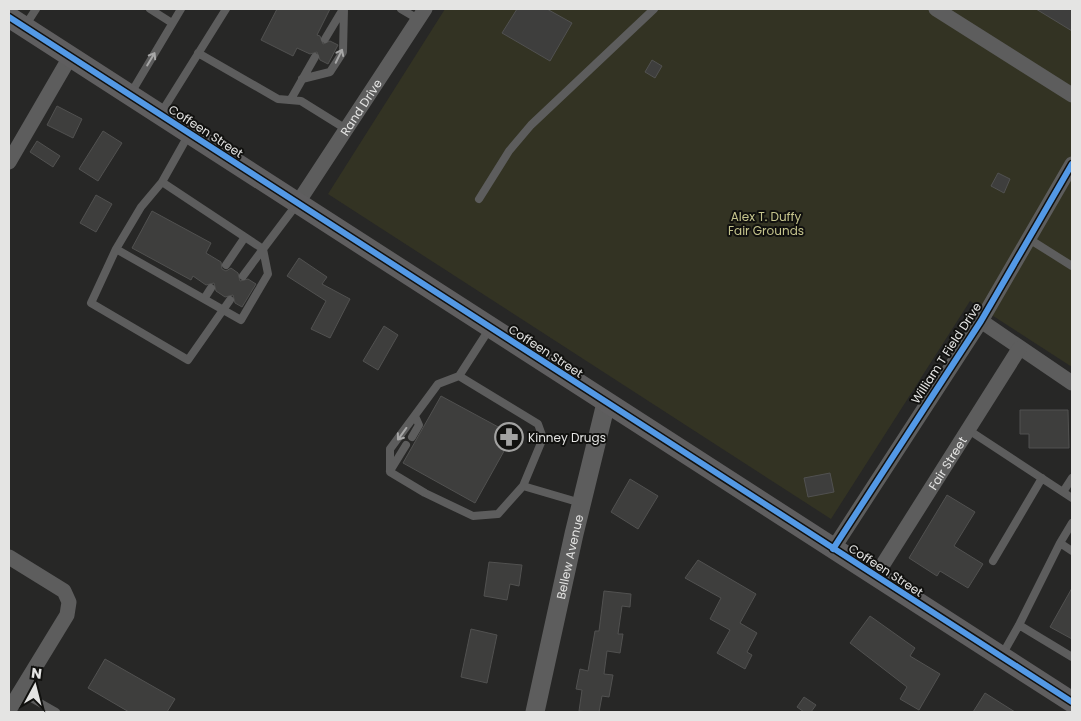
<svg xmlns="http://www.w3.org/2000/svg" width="1081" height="721" font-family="Poppins,sans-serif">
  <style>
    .green { fill: #333323 }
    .building { fill: #3e3e3d; stroke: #515150 }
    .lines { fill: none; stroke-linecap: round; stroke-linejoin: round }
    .service { stroke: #5d5d5d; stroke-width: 8 }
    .minor { stroke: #5d5d5d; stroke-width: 15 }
    .tertiary { stroke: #5d5d5d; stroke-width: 19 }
    .secondary { stroke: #5f5e5f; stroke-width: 21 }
    .cycleway-casing { stroke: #11110f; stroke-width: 9 }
    .cycleway { stroke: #5399e6; stroke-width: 6 }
    .oneway { stroke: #a7a7a7 }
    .labels { text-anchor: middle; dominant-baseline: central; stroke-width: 4; stroke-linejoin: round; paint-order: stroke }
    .street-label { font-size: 12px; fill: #e4e4e3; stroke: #11110f }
    .park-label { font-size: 12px; fill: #c4c38c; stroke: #11110f }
    .poi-label { font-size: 12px; fill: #e4e4e3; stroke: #11110f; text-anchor: start }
  </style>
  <rect width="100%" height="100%" fill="#272726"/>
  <path class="green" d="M445 9H1072V367L970 301 831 519 328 194Z"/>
  <path class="building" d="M277 9H330L317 35 320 36 323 44 330 41 338 45 328 64 320 60 317 52 310 54 297 48 293 56 261 40Z
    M517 9H547L572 23 550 61 502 33Z
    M1036 9H1072V31Z
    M652 60 662 66 655 78 645 72Z
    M57 106 82 119 73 138 47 125Z
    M103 131 122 143 98 181 79 169Z
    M37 141 60 156 53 167 30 152Z
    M998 173 1010 179 1004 193 991 186Z
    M96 195 112 204 96 232 80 223Z
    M152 211 211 243 206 253 221 262 222 269 226 271 231 268 238 273 240 281 248 279 256 284 242 307 235 303 233 295 225 297 216 291 214 283 206 285 193 276 191 280 132 248Z
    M299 258 327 277 322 284 350 299 330 338 311 329 326 301 287 276Z
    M384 326 398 335 378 370 363 361Z
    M441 396 513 435 475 503 403 463Z
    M1020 410H1068L1069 448H1029V434H1020Z
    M830 473 834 492 808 497 804 478Z
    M630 479 658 496 638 529 611 512Z
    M947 495 975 512 954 546 983 564 968 588 940 571 937 576 909 558Z
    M698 560 756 594 740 623 757 633 747 652 752 655 745 669 717 653 730 630 710 619 721 598 685 578Z
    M489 562 522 565 519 586 510 584 507 600 484 596Z
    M1072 588V639L1050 627Z
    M604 591 631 594 630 607 622 606 618 634H623L620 653 607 651 604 674 613 675 609 697 602 696 599 712H588L579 711 582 690 576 689 580 669 588 671 595 631H599Z
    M870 616 915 648 910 656 940 674 919 710 900 699 907 687 850 643Z
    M471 629 497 635 487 683 461 677Z
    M105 659 175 699 167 712H129L88 688Z
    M985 693 1015 712H973Z
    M804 697 816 705 811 712H804L797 707Z"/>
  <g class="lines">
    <path class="service" d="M150 9 172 23
      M401 9 418 19
      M25 26 36 9
      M325 39 343 9
      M198 53 278 99 301 101 346 129
      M302 79 330 72 343 52 344 9
      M131 93 181 9
      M291 99 315 57
      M161 113 226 9
      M189 134 162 182 263 249 297 204
      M162 182 141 207 116 249 241 320 268 274 263 249
      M479 199 509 151 531 125 654 9
      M1029 239 1072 266
      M116 249 91 303 188 360 230 300
      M226 265 245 237
      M243 276 263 249
      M204 299 211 288
      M490 328 459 376 438 384 390 449V472L425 493 473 516 498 514 523 486
      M459 376 538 424 543 438 523 486 581 503
      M967 429 1072 498
      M412 437 419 425 415 416
      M390 471 406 445
      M1063 492 1072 478
      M1060 543 1072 523
      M993 561 1042 478
      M1019 625 1072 657
      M1002 655 1019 625 1060 543 1072 551
      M19 691 56 712"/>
    <g class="minor">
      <path d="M936 9 1072 95"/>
      <path d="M9 162 70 57"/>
      <path id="s1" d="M297 204 425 9"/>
      <path d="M981 321 1072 383"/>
      <path d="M833 549 981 321 1072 164"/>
      <path d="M9 557 64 591 69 602 67 615 9 710"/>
      <path id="s2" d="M875 577 1019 349"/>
    </g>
    <path class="tertiary" id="s3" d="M535 712 574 534 606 403"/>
    <path class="secondary" d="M9 17 1072 702"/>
    <defs>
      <path id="cycleway" d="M9 17 1072 702
        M833 549 981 321 1072 164"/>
    </defs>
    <use href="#cycleway" class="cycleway-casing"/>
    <use href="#cycleway" class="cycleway"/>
  </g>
  <defs><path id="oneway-shaft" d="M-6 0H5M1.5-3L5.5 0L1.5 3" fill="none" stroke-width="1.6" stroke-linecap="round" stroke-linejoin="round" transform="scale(1.25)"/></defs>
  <g class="oneway">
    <use href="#oneway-shaft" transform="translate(339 56) rotate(-64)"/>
    <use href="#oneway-shaft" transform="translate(151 59) rotate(-59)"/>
    <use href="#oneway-shaft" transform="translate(402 434) rotate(126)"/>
  </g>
  <defs>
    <symbol id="pharmacy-ring" viewBox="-11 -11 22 22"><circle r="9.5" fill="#11110f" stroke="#a2a2a1" stroke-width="1.5"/><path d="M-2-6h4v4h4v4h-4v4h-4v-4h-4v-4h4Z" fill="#a2a2a1"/></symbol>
  </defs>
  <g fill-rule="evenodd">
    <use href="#pharmacy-ring" x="493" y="421" width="32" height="32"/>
  </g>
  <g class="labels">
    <g class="street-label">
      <text stroke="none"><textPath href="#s1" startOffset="116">Rand Drive</textPath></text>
      <text transform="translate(206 131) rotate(33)">Coffeen Street</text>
      <text transform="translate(546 351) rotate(33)">Coffeen Street</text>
      <text transform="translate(946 353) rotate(-57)">William T Field Drive</text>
      <text stroke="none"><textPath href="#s2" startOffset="135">Fair Street</textPath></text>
      <text stroke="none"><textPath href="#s3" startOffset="159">Bellew Avenue</textPath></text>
      <text transform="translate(886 570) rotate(33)">Coffeen Street</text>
    </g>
    <g class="park-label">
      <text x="766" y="216">Alex T. Duffy<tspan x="766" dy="14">Fair Grounds</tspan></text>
    </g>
    <g class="poi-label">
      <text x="528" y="437">Kinney Drugs</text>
    </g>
  </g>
  <rect width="1081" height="721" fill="none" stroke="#e4e4e3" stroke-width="20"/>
  <g transform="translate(35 686) rotate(7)" stroke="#11110f" stroke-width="4" paint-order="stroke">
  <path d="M0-4L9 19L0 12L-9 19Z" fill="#e4e4e3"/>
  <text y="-8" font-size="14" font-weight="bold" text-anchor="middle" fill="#e4e4e3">N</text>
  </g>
</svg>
